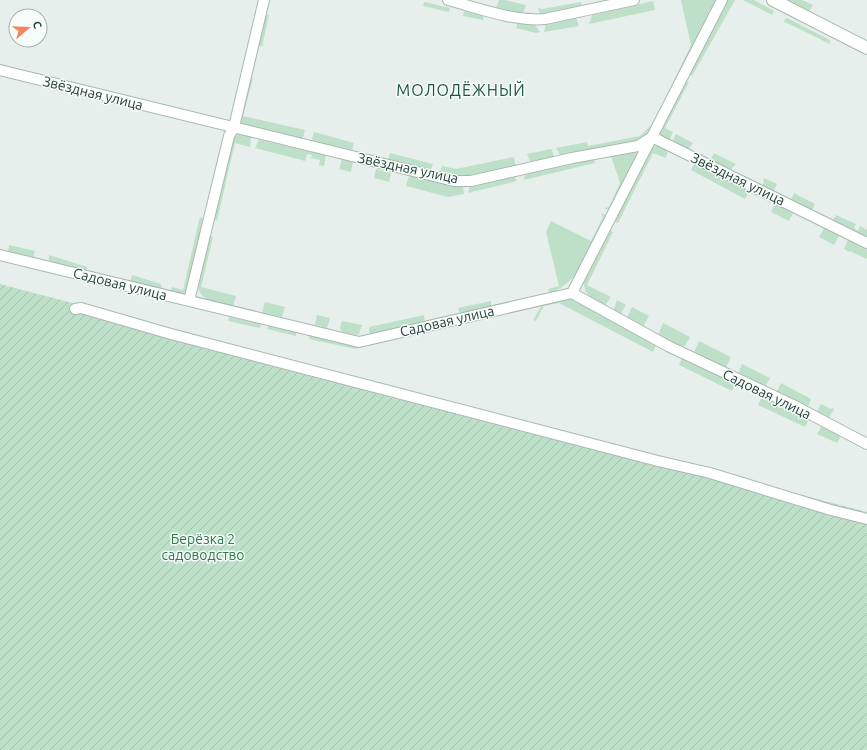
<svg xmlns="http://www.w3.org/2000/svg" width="867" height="750" font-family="Ubuntu,sans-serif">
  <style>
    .grass { fill: #bfe0c8 }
    .garden { fill: url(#garden-furrows) }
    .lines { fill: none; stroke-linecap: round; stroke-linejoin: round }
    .minor-casing { stroke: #a8b8b2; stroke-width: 12 }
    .tertiary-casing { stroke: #a8b8b2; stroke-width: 14 }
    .minor { stroke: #fff; stroke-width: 10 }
    .tertiary { stroke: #fff; stroke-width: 12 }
    .labels { text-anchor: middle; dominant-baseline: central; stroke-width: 3; stroke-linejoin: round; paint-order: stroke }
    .street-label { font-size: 14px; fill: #24423a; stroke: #f7fbf9 }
    .park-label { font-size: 14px; fill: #2d7a4b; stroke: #f7fbf9 }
    .quarter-label { font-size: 16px; letter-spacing: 1px; fill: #1f5548; stroke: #f7fbf9 }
  </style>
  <defs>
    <pattern id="garden-furrows" width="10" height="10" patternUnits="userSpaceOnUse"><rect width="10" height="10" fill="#bfe0c8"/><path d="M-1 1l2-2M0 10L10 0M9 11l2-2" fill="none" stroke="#a4c1ad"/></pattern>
  </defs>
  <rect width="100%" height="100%" fill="#e6efeb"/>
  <path class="grass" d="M499 0H505L526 5 523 14 496 8Z
    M681 0H717L651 129 640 142 561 157 556 148 587 142 588 146 640 136 654 122 691 45Z
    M726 0H735L692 76 689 73Z
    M743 0H754L774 11 772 15Z
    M787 0H802L813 5 809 12Z
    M653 1 655 10 589 24 592 15Z
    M424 2 450 8 449 12 423 6Z
    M581 2 582 7 541 16 538 8 542 9Z
    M464 10 484 15 483 20 463 16Z
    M264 14 269 15 262 47 257 45Z
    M576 17 579 26 544 32 546 23Z
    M787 18 830 40V44L783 21Z
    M518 22C528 23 535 22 540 32L536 33 516 28Z
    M249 77 253 78 243 116 305 130 302 141 243 124 240 120Z
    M684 82H689L665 128 673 132 669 141 663 138 659 132Z
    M314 132 354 143 352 150 311 142Z
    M241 133 251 137 250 147 235 143 217 221 214 219 215 215 214 213 233 137Z
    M676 134 693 143 689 149 672 142Z
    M259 140 326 155 324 166 319 165 320 160 311 158 312 155 307 154 305 161 255 148Z
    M654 146H658L668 149 666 158 653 153 618 223 613 220 651 148Z
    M551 149 555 158 531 164 527 154Z
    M633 151 638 154 609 210 604 208 609 207 620 183 611 156Z
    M390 153 433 164 430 172 388 160Z
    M714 153 736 164 729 171 710 161Z
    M514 157 516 168C489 173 467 181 439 174L442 166 456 169Z
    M342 159 353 162 351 172 339 169Z
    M594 159 595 163 524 180 525 174Z
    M695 162 750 190 745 199 691 170Z
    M376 169 391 173 389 182 374 178Z
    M409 176 454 185 463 186 464 194 448 197 406 186Z
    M514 176 517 181 468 193 470 186Z
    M764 178 777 184 773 192 763 186Z
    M794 193 815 204 811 212 790 202Z
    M775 204 793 213 789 221 771 212Z
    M601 213 607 216C593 243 580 283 550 293L548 289 559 286 546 232 551 221 591 241 603 217Z
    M836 215 856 224 854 228 858 231 860 226 867 230V239L832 222Z
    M200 217 205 220 187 291 181 295 169 294 172 287 183 290Z
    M824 228 839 236 834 245 819 237Z
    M608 230 613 232 587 285 611 297 605 306 590 297 585 290 583 281Z
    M208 235 213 237 201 287 236 296 233 306C220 303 200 303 198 286Z
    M848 240 867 250V259L850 251 849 252 844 249Z
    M9 245 35 251 33 259 8 253Z
    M49 255 87 267 86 271 49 263Z
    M132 275 161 284 162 288 160 291 130 283Z
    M567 297 586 305 656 345 653 352 559 303 544 306 536 321 533 320 543 303Z
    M617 300 626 305 620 315 613 311Z
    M491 301V308L460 315 458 308Z
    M265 302 285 307 282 317 262 313Z
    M632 307 649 316 643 327 627 318Z
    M317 315 330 318 327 328 315 325Z
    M424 315 425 322 372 335 369 332V327Z
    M229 317 261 324 260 328 228 321Z
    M342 321 362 325 359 334 356 335 342 332 340 328Z
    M663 323 690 337 685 346 682 347 658 335Z
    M268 326 296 332V336L267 329Z
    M310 335 386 339 387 341 355 349 309 339Z
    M699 341 731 357 725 369 698 355V354L694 352Z
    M682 358 735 383 732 391 679 365Z
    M742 364 770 378 765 387 738 374Z
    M781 383 811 399 807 409 776 393Z
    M762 396 809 419 805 427 758 405Z
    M821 404 831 409 832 408 834 409 828 419 816 413Z
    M822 426 841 436 837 443 817 434Z"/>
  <path class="garden" d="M0 284 867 512V750H0Z"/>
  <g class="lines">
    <defs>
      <path id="minor" d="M448 0C478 8 515 22 545 19L634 0
        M0 70 454 181H471L572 158 638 146 652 137 867 243
        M0 255 359 342 572 293 668 346 793 405 867 444
        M572 293 722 0
        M189 301 229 136 234 127 264 0
        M75 309 81 308 171 334 658 461 710 473 831 510 867 519"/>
      <path id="tertiary" d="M773 0 867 48"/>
    </defs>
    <use href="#minor" class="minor-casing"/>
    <use href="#tertiary" class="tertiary-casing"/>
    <use href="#minor" class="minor"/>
    <use href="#tertiary" class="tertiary"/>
  </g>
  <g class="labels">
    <g class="street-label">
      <text transform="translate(93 93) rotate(14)">Звёздная улица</text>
      <text transform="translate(408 168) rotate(12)">Звёздная улица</text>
      <text transform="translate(738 179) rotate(26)">Звёздная улица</text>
      <text transform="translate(120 284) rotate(14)">Садовая улица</text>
      <text transform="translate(447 321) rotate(-13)">Садовая улица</text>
      <text transform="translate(767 394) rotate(26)">Садовая улица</text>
    </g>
    <g class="park-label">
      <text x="203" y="539">Берёзка 2<tspan x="203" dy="16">садоводство</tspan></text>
    </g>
    <g class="quarter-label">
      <text x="461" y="90">МОЛОДЁЖНЫЙ</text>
    </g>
  </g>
  <g transform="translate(28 28) rotate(71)"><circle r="19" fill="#f7fbf9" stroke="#a3b1ad"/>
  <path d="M0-3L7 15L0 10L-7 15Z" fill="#f4845f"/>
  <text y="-6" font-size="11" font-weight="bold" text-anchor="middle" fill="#24423a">С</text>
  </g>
</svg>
